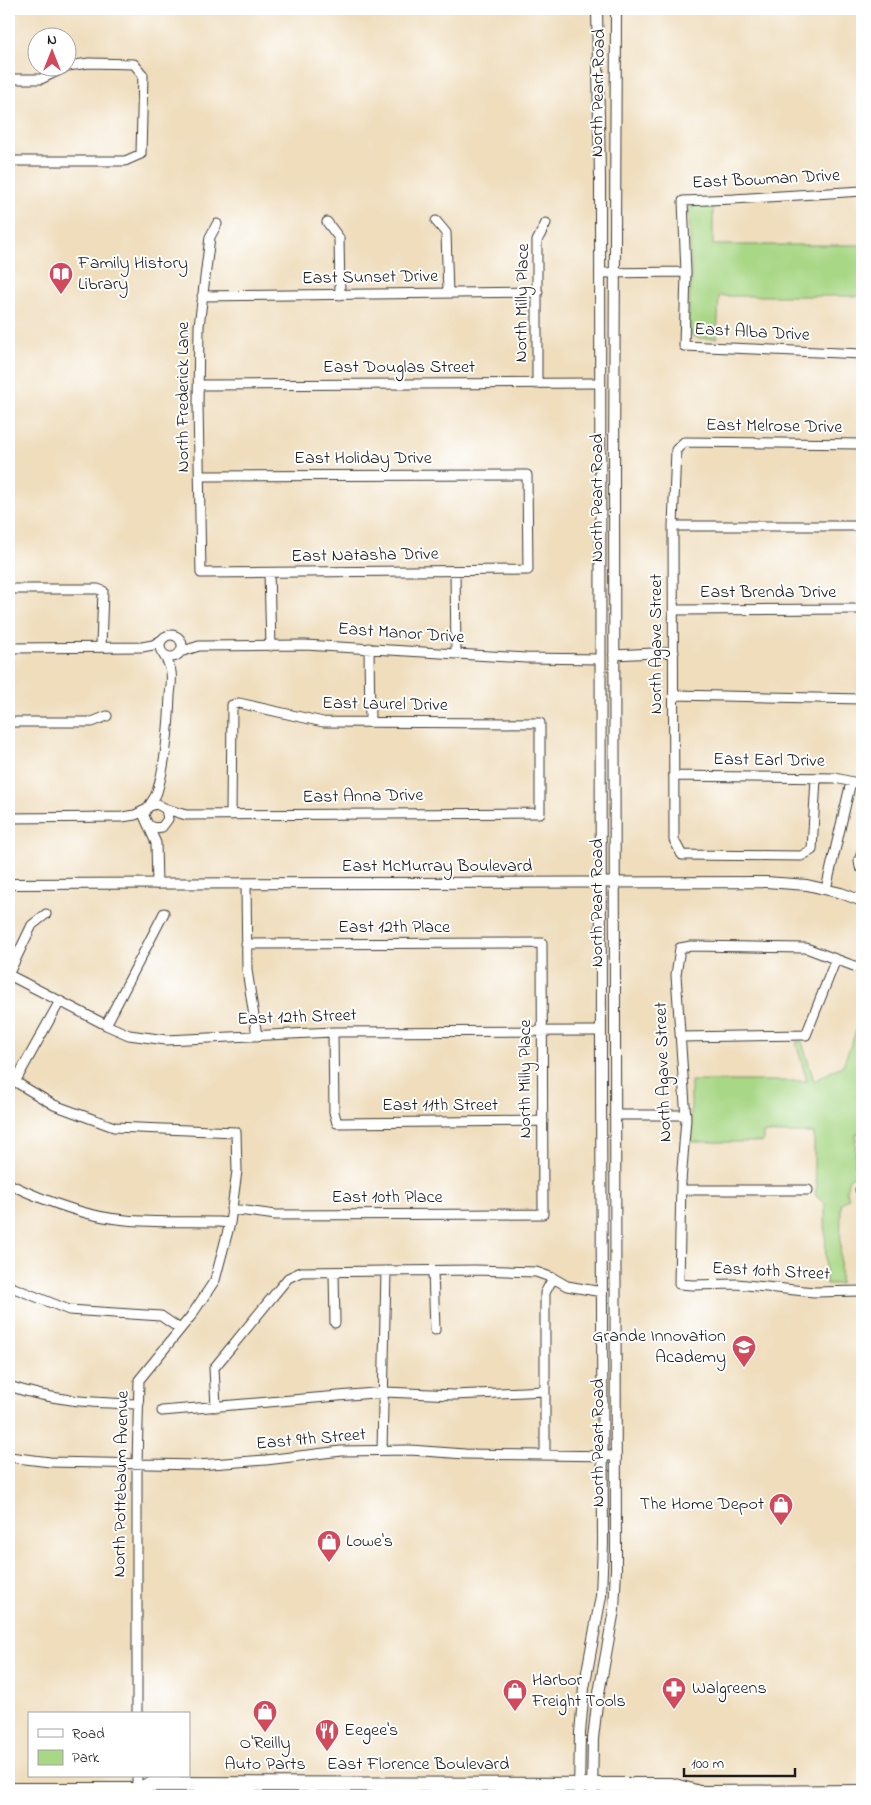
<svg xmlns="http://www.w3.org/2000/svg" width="871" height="1805" font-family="'Indie Flower',sans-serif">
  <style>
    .green { fill: #a8d785; stroke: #627a50 }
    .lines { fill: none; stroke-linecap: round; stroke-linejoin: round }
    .minor-casing { stroke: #3c3934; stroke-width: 11 }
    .tertiary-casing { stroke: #3c3934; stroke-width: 12 }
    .primary-casing { stroke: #3c3934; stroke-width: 16 }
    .minor { stroke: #fff; stroke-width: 9 }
    .tertiary { stroke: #fff; stroke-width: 10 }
    .primary { stroke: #fff; stroke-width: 14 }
    .labels { text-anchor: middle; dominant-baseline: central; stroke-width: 4; stroke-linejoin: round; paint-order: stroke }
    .street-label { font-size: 18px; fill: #1c1c1c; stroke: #fff }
    .poi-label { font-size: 18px; fill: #1c1c1c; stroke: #fff; text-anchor: start }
  </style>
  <rect width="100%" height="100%" fill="#fff"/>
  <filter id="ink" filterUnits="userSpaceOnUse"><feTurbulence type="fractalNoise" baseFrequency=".02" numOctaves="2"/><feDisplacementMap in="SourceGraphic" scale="10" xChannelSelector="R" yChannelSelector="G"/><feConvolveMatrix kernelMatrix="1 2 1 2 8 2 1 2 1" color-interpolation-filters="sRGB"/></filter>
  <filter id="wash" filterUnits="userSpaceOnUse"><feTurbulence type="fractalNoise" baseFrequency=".0096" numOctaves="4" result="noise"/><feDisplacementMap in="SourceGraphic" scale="20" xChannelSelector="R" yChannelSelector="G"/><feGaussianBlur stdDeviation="1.12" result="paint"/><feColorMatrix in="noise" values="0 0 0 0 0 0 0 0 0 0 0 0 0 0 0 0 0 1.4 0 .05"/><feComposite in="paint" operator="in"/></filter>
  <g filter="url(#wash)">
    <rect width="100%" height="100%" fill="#efddbc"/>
    <path class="green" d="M694 203 713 204V245H862V296H719L717 338C707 338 693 341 688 331L691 271 689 210 691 205Z
      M862 1016V1134H856L855 1164 858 1173 849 1179 846 1191 849 1198 841 1203 840 1284H826L825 1204 815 1195 817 1185 814 1170V1133H763V1142H691V1081H807L796 1042H802L814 1081 843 1065Z"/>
  </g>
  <g filter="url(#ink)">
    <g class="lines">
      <defs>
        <path id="minor" d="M9 79H41L64 68
          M9 161H125L141 154 143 75 134 64 89 63 68 66
          M862 191 734 199 683 201 686 272 684 346 862 354
          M436 221 446 233 448 293
          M327 222 339 238 340 295
          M600 273 686 272
          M202 296 538 292
          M537 384V241L546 223
          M199 385 599 383
          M200 476 527 475 528 570 201 573 198 404 199 326 210 237 217 224
          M673 526H862
          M455 571 456 654
          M269 573 271 646
          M9 589H98L103 591 101 646
          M674 610 862 609
          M160 646a11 11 0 1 1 22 0a11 11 0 1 1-22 0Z
          M9 648 142 647 153 645 163 639
          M369 648 370 722
          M180 652 199 646 305 645 526 658 600 659
          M614 655 674 652
          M674 695 862 699
          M9 722H92L107 716
          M674 776 835 778 862 784
          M816 778 812 850 801 856 682 855 674 840 673 526 676 450 684 442 862 444
          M150 806 157 804 166 809 168 819 162 827 155 828 148 825 144 816C146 807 154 801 157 792 166 762 169 727 170 695 171 688 172 679 171 672 170 665 167 660 163 654
          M166 809 186 815 540 813V723L323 722 239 703 232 705 231 815
          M9 818 122 817 135 815 147 809
          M148 825 156 843 157 884
          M862 852 859 861 860 867 862 868
          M246 884 247 970 257 1036
          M826 889 851 782
          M862 969 806 948 691 946 680 948 676 975 686 1119 681 1182 679 1284 692 1285 737 1284 814 1292 862 1291
          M9 973 32 925 46 914
          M9 975 106 1025 129 1035 166 1040 333 1032 601 1031
          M106 1025 164 913
          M333 1032 334 1112 337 1123 543 1121
          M681 1037 806 1035 836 959
          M9 1078 54 1105 114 1127 236 1132 237 1171 230 1223 215 1280 191 1316 139 1380 137 1465V1714
          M15 1082 60 1001
          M615 1115H686
          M9 1184C45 1201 86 1217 126 1220 157 1223 189 1221 219 1222L230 1223
          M681 1190H808
          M860 1190H862
          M231 1209 276 1215 543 1214 542 943 246 944
          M433 1271 435 1330
          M334 1272 335 1323
          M9 1286 69 1310 161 1316 180 1329
          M9 1386C53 1401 93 1403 139 1404
          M216 1407 214 1368 288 1278 301 1272 475 1270 536 1272 553 1278 567 1286 602 1292
          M162 1411 385 1392 454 1395 545 1391
          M382 1450 386 1271
          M545 1455V1293L553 1278
          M9 1457 50 1462 198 1465 266 1460 341 1451 410 1450 465 1454 616 1456
          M137 1776V1794"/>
        <path id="tertiary" d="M9 884 766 882 807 885 841 893 862 901
          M579 1796 580 1733 584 1688 601 1596 603 1543 601 1084 600 177 597 9
          M592 1796 593 1739 597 1704 614 1610 616 1569 614 473 616 9"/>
        <path id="primary" d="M9 1790H137L151 1784 671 1785 699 1793
          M216 1796 230 1791H241
          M675 1796 699 1793 862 1792"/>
      </defs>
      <use href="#minor" class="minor-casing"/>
      <use href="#tertiary" class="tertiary-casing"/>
      <use href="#primary" class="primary-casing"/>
      <use href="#minor" class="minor"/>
      <use href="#tertiary" class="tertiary"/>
      <use href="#primary" class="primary"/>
    </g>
  </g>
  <defs>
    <symbol id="library-pin" viewBox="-11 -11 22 30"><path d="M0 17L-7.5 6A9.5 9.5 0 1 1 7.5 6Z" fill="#d1495b" stroke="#fff"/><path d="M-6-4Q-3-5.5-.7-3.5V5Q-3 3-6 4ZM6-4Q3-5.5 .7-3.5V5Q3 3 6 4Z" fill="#fff"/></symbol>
    <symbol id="school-pin" viewBox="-11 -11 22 30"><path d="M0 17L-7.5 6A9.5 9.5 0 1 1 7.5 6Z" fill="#d1495b" stroke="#fff"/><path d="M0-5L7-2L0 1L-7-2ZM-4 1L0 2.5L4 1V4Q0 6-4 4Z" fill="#fff"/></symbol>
    <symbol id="shop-pin" viewBox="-11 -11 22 30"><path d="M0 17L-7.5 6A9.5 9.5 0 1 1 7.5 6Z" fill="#d1495b" stroke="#fff"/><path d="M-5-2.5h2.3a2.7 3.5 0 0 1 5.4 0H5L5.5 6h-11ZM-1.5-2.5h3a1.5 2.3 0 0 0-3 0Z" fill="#fff"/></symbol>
    <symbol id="pharmacy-pin" viewBox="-11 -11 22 30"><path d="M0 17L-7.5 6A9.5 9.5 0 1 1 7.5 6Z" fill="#d1495b" stroke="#fff"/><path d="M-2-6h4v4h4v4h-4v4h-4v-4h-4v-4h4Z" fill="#fff"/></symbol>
    <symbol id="restaurant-pin" viewBox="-11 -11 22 30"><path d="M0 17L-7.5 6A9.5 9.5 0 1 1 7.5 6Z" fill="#d1495b" stroke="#fff"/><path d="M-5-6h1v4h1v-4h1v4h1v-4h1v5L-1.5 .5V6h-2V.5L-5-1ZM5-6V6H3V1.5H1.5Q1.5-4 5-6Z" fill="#fff"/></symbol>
  </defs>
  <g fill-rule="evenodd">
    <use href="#library-pin" x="47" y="260" width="28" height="38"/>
    <use href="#school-pin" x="730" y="1333" width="28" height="38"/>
    <use href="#shop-pin" x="767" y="1491" width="28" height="38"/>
    <use href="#shop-pin" x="315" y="1528" width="28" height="38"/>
    <use href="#pharmacy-pin" x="660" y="1675" width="28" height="38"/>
    <use href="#shop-pin" x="501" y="1677" width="28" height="38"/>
    <use href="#shop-pin" x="251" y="1698" width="28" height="38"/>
    <use href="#restaurant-pin" x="313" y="1717" width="28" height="38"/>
  </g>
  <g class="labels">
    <g class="street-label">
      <text transform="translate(599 93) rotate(-89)">North Peart Road</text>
      <text transform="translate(766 180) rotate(-3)">East Bowman Drive</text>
      <text transform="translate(370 278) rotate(-1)">East Sunset Drive</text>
      <text transform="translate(523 303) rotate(-89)">North Milly Place</text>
      <text transform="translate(752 333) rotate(3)">East Alba Drive</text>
      <text x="399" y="368">East Douglas Street</text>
      <text transform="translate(184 397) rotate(-90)">North Frederick Lane</text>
      <text transform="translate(774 427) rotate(1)">East Melrose Drive</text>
      <text x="363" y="459">East Holiday Drive</text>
      <text transform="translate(598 498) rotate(-90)">North Peart Road</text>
      <text transform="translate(365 556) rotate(-1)">East Natasha Drive</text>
      <text x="768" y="593">East Brenda Drive</text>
      <text transform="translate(401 634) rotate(4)">East Manor Drive</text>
      <text transform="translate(657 644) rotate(-90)">North Agave Street</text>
      <text transform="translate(385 705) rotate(1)">East Laurel Drive</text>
      <text transform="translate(769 761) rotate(1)">East Earl Drive</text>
      <text transform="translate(363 797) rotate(-1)">East Anna Drive</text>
      <text x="437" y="867">East McMurray Boulevard</text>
      <text transform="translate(598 903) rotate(-90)">North Peart Road</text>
      <text x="394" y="928">East 12th Place</text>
      <text transform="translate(297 1018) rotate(-2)">East 12th Street</text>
      <text transform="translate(664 1072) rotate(-92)">North Agave Street</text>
      <text transform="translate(526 1079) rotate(-90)">North Milly Place</text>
      <text x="440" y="1106">East 11th Street</text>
      <text x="387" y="1198">East 10th Place</text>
      <text transform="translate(771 1272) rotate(3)">East 10th Street</text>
      <text transform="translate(311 1440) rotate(-5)">East 9th Street</text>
      <text transform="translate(599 1443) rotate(-90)">North Peart Road</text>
      <text transform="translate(122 1484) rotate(-89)">North Pottebaum Avenue</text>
      <text x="418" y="1765">East Florence Boulevard</text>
    </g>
    <g class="poi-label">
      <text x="78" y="264">Family History<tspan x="78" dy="21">Library</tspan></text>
      <text x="726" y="1337" text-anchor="end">Grande Innovation<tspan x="726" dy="21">Academy</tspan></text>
      <text x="764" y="1505" text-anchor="end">The Home Depot</text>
      <text x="346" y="1542">Lowe's</text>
      <text x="532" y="1681">Harbor<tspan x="532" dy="21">Freight Tools</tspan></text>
      <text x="692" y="1689">Walgreens</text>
      <text x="344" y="1731">Eegee's</text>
      <text x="265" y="1744" text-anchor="middle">O'Reilly<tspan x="265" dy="21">Auto Parts</tspan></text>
    </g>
  </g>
  <rect width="871" height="1805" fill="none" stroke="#fff" stroke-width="30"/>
  <rect x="28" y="1712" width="162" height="65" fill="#ffffff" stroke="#a4a4a4"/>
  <rect x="38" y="1729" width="25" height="8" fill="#ffffff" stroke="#a4a4a4"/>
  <text x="72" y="1738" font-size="15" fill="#1c1c1c">Road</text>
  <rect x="38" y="1750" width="25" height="15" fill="#a8d785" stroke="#a4a4a4"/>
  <text x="72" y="1762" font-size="15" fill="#1c1c1c">Park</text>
  <g transform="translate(52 52)"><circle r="24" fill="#ffffff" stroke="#a4a4a4"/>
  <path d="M0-4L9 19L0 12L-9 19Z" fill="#d1495b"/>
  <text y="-8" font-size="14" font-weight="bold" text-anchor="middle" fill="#1c1c1c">N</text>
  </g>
  <path d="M684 1768v8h111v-8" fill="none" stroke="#1c1c1c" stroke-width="2.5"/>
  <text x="691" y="1768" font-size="15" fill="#1c1c1c" stroke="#ffffff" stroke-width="4" paint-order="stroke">100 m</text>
</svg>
